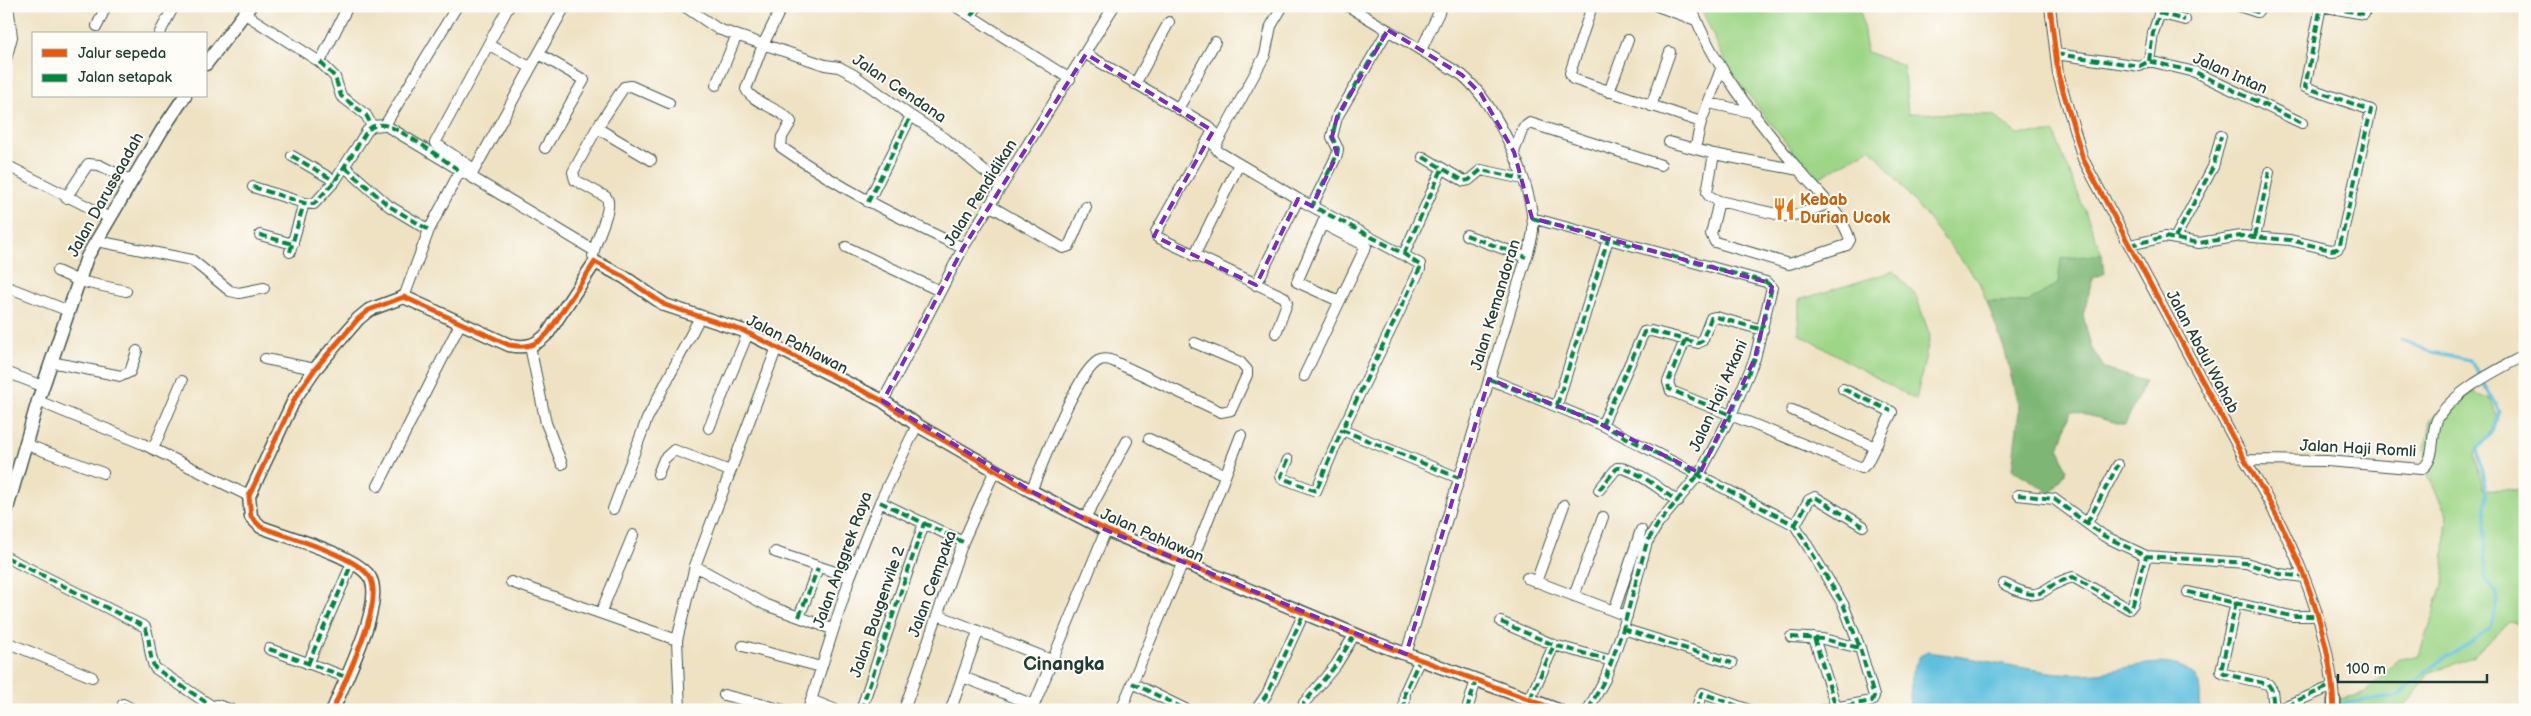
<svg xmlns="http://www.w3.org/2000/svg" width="2531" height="716" font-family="'Balsamiq Sans',sans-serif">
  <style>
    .green { fill: #9ed687; stroke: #5e8a5e }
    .forest { fill: #7eb774; stroke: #4e7a54 }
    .water { fill: #5fc0de; stroke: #3f7e89 }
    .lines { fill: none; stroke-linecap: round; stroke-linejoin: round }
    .stream { stroke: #5fc0de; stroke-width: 3 }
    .minor-casing { stroke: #3e5649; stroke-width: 12 }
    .tertiary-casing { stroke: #3e5649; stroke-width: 15 }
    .minor { stroke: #fff; stroke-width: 10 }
    .tertiary { stroke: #fff; stroke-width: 12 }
    .quiet { stroke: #00873e; stroke-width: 4; stroke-dasharray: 8 4; stroke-linecap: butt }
    .cycleway-casing { stroke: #fdfcf7; stroke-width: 8 }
    .cycleway { stroke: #e8590c; stroke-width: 5 }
    .marked { fill: none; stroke: #7b2cbf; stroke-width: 4; stroke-dasharray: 10 6; stroke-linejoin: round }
    .labels { text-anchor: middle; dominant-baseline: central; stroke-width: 4; stroke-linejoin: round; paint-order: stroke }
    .street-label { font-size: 16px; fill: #1f3d34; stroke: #fdfcf7 }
    .food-label { font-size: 16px; font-weight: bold; fill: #c56008; stroke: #fdfcf7; text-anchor: start }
    .quarter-label { font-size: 19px; font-weight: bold; fill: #1f3d34; stroke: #fdfcf7 }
  </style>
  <rect width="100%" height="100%" fill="#fdfcf7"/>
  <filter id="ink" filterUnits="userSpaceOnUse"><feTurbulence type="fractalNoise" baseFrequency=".02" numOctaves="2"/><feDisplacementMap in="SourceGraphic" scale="10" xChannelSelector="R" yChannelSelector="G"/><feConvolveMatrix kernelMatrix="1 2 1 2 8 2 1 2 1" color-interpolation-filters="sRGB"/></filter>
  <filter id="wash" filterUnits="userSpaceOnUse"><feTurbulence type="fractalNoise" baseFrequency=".0096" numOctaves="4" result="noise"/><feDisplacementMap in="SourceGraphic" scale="20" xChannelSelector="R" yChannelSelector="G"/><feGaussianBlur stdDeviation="1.12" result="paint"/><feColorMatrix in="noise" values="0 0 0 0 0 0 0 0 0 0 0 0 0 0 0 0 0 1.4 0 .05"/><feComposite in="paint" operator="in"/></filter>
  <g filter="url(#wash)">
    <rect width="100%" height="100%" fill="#efe2c3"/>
    <path class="green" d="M1700 6H1860L1867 52 1903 65 1908 113 1993 115 2017 134 2054 133 2102 254 2062 259 2058 284 2028 302H1987L1979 282 1871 148 1815 180 1729 70Z
      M1894 271 1916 296 1930 336 1916 400 1799 334V300Z
      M2467 390 2490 398 2499 420 2475 455 2483 489 2525 490V625L2510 622 2473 657 2430 672 2402 710H2336L2335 700 2364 694 2397 660 2419 655 2443 585 2447 514 2429 478 2425 448 2430 420Z"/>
    <path class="forest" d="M2102 254 2104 274 2093 277 2083 315 2091 347 2105 369 2145 381 2125 425 2071 411 2059 449 2067 470 2051 493 2012 469 2019 410 2005 351 1987 302H2028L2058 284 2061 259Z"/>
    <path class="water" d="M1928 652C1949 655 1971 658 1992 662 2027 668 2062 677 2097 673 2125 670 2157 656 2184 668 2203 677 2200 691 2200 710H1909L1912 671 1920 656Z"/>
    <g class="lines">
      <path class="stream" d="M2337 704 2398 696 2432 666 2473 642 2490 627 2498 603 2496 591 2484 579 2486 492 2478 449 2493 432 2500 411 2470 360 2428 351 2401 339
        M2310 710 2331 705"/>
    </g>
  </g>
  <g filter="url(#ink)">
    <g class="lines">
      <defs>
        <path id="minor" d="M684 6 718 29 825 65 839 67 854 75 911 116 946 139 1002 186
          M782 6 763 45 746 89C752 103 781 108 791 122L782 137 781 147C841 189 897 217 963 248
          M955 6 1070 79
          M1283 6 1271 26 1265 55 1215 147 1219 152 1298 199 1420 264V269L1342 430 1459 478
          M1348 6 1462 75C1496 103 1534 185 1533 230 1532 245 1524 263 1520 278L1406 654
          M1592 6 1570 73 1573 79 1701 122
          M1657 6 1696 20
          M1691 6C1713 67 1757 120 1798 169 1817 192 1841 211 1850 240L1847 245 1789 264 1715 242 1711 234 1719 201
          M2050 6 2058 74 2083 159 2245 460C2289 533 2327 614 2334 700
          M2239 6 2257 12 2262 6
          M2321 6 2364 14
          M2159 13 2185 20
          M245 14 320 62 348 6
          M971 16 977 6
          M97 26 106 6
          M159 34 174 6
          M489 45 530 67
          M1421 50 1442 6
          M539 54 584 80 545 148
          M1086 54 1208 126 1217 135
          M2056 54 2140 66 2149 61 2195 72 2302 123
          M6 59 12 37 8 6
          M2149 61 2153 33 2162 6
          M320 62 335 77 341 96 366 115 372 126
          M1135 84 1169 22
          M716 85 736 37
          M1609 92 1628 40
          M1709 103 1755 113
          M1651 106 1670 52
          M1178 109 1215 42
          M385 125 457 6
          M597 128 651 160
          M1213 131 1156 232 1157 237 1284 297 1287 303 1276 333
          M1669 142 1714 154 1799 170
          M1695 149 1701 122 1721 69
          M1514 152 1523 128 1530 123 1661 165
          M1714 154 1707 192 1709 196 1719 201 1785 216 1800 214 1830 203
          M292 156 335 181
          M1423 157 1464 181 1469 180 1481 170 1523 179
          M6 165 110 218
          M345 167 389 206 429 230
          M474 169 435 143 509 6
          M472 174 565 6
          M253 187 304 203 314 204 335 181 367 131 372 126 385 125 593 250
          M66 198 88 164 99 165 132 181
          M868 202 911 116
          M989 205 1063 248 1069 246 1086 207
          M1312 206 1337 155 1338 149 1332 137 1337 117 1388 30
          M1532 218 1766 282 1772 287 1755 358 1731 415 1700 473 1658 524 1647 542 1623 629 1605 679 1588 710
          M1324 220 1297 282 1339 301
          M260 235 293 244
          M1466 235 1526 257
          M2255 237 2269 172
          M2175 238 2213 167 2221 136
          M97 241 192 260 230 291 239 293 264 288
          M2130 245 2165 237 2199 243 2241 236 2290 240 2331 250 2337 249 2340 245 2371 110 2305 87 2321 6
          M846 247 940 291
          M290 252 304 203
          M1404 254 1442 169
          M593 256C594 240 615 207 606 197L575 180 573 172 597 128 624 87 631 86 669 103
          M1194 256 1239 164
          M57 271 79 281 126 291
          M1256 285 1298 199
          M6 293 10 288 69 311
          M404 297 429 230 460 171
          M1685 340 1668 382 1671 391 1862 468 1867 463 1892 412 1843 389
          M530 346 546 423 562 464
          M265 359 315 369
          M51 362 121 376 130 372 137 351
          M6 372 42 386
          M1304 376 1366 246 1323 224
          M1489 379 1602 425 1795 525 1843 604 1860 648 1874 696 1872 701 1823 710
          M38 401 143 444 249 496
          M883 401 963 248 1114 6
          M1557 405 1608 239
          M1792 410 1875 447
          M1602 425 1644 332 1651 331 1698 343 1702 341 1711 318 1716 317 1763 330
          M709 428 748 333
          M1149 439 1225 475
          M25 444 103 473
          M153 449 182 381
          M1288 460 1281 476 1282 478 1316 491 1342 430
          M2245 460 2327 461 2421 469C2438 460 2429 431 2439 416 2459 388 2496 371 2525 355
          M658 474 664 459 674 450 730 471
          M378 486 460 324
          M1599 490 1617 468C1633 466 1665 493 1678 502
          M1031 491C1043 464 1075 375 1098 361 1103 358 1108 359 1113 361L1221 412 1231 410 1247 375V370L1240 362 1195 343
          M2018 495 2054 499 2104 536 2146 556 2246 563 2280 574 2304 577
          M880 502 963 542
          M613 509 647 419 700 317
          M1085 519 1127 441
          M2087 523 2118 465
          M1795 525 1809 500 1815 497 1863 526
          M775 552 850 577
          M6 557 145 627C151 640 148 655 155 668L210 705
          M695 566 766 605 832 629
          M1190 566 1241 435
          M1527 578 1627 616
          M511 582 677 640
          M1536 582 1564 505
          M2004 584C2049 606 2035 587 2073 577L2129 609 2133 604 2146 556
          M2188 592 2291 616H2317
          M1574 596 1603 517
          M2236 602 2221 671 2224 674 2268 684 2272 690 2274 710
          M1614 611 1641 530
          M601 612 633 535
          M938 615 1054 661
          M799 617 818 568
          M1501 622 1554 645 1605 659
          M1623 629 1732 663
          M1791 637 1823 639 1860 648
          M1814 638 1836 707
          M6 642 92 677
          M743 646 821 667
          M269 649 346 677
          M308 664 352 563
          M963 677 1034 705
          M1132 683 1187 710
          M724 695 784 710
          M1530 699 1554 645
          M811 700 836 710
          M123 704 134 710
          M951 709 978 632
          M202 710 217 705 232 710
          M680 710 677 640 695 566 777 347
          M808 710 850 577 880 502 917 425
          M861 710 924 523
          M904 710 963 542 995 470
          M1032 710 1106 530
          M1121 710 1182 564
          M1256 710 1267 694 1304 613
          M1302 710 1304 703 1336 665 1355 634
          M1404 710 1405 692 1420 659
          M1467 710 1476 680
          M1696 710 1702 693 1749 710
          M2276 710 2333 686"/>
        <path id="tertiary" d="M206 64 250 6
          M6 512 38 401 87 257 162 130 185 96
          M2334 700V710
          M333 710C343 683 387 600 369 576 354 555 287 537 261 527L251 517 249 496 295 398 315 369 358 319 369 310 404 297 509 345C526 348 536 346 548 333L595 262 624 277 665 305 744 331 883 401 917 425 1031 491 1106 530 1378 644 1558 710"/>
      </defs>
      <use href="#minor" class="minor-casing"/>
      <use href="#tertiary" class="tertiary-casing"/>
      <use href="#minor" class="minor"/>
      <use href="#tertiary" class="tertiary"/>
      <path class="quiet" d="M2239 6 2257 12 2262 6
        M2321 6 2364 14
        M2159 13 2185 20
        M971 16 977 6
        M1388 30 1337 117 1332 137 1338 149 1337 155 1312 206 1404 254 1421 266 1342 430 1459 478
        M2056 54 2140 66 2149 61 2195 72 2302 123
        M2149 61 2153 33 2162 6
        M320 62 335 77 341 96 366 115 372 126
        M292 156 335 181
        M1423 157 1464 181 1469 180 1481 170 1523 179
        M345 167 389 206 429 230
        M253 187 304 203 314 204 335 181 367 131C371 126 377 124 384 125 397 126 447 162 460 171
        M868 202 911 116
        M1532 218 1766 282 1772 287 1755 358 1731 415 1700 473 1658 524 1647 542 1623 629 1605 679 1588 710
        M260 235 293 244
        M1466 235 1526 257
        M2255 237 2269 172
        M2175 238 2213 167 2221 136
        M2130 245 2165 237 2199 243 2241 236 2290 240 2331 250 2337 249 2340 245 2371 110 2305 87 2321 6
        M290 252 304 203
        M1404 254 1442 169
        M1685 340 1668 382 1669 389 1731 415
        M1489 379 1602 425 1795 525 1843 604 1860 648 1874 696 1872 701 1823 710
        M1843 389 1891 411
        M1557 405 1608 239
        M1602 425 1644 332 1651 331 1698 343 1702 341 1711 318 1716 317 1763 330
        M1288 460 1281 476 1282 478 1316 491 1342 430
        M1599 490 1617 468C1633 466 1665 493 1678 502
        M2018 495 2054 499 2104 536 2146 556 2246 563 2280 574 2304 577
        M880 502 963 542
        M2087 523 2118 465
        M1795 525 1809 500 1815 497 1863 526
        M6 557 145 627C151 640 148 655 155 668L210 705
        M2004 584C2049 606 2035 587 2073 577L2129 609 2133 604 2146 556
        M2188 592 2291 616H2317
        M2236 602 2221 671 2224 674 2268 684 2272 690 2274 710
        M799 617 818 568
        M1501 622 1554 645 1605 659
        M1623 629 1732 663
        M1791 637 1823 639 1860 648
        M1814 638 1836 707
        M269 649 346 677
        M308 664 352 563
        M1132 683 1187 710
        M1530 699 1554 645
        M123 704 134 710
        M861 710 924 523
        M1256 710 1267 694 1304 613
        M1302 710 1304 703 1336 665 1355 634
        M1404 710 1405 692 1420 659
        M1467 710 1476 680
        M1696 710 1702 693 1749 710
        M2276 710 2328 687"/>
      <defs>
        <path id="cycleway" d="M2050 6 2058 74 2083 159 2245 460C2291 535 2331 621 2334 710
          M333 710C343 683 387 600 369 576 354 555 287 537 261 527L251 517 249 496 295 398 315 369 358 319 369 310 404 297 509 345C526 348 536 346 548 333L595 262 624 277 665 305 744 331 883 401 917 425 1031 491 1106 530 1378 644 1558 710"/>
      </defs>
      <use href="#cycleway" class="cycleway-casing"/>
      <use href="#cycleway" class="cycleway"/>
    </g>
  </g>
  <path class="marked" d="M1388 30 1462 75 1481 94 1514 152 1532 218 1766 282 1772 287 1755 358 1700 473 1590 419 1489 379 1406 654 1106 530 1031 491 883 401 963 248 1086 54 1213 131 1154 236 1256 285 1298 199 1312 206 1337 155 1332 137 1337 117Z"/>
  <defs>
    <symbol id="restaurant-bare" viewBox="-9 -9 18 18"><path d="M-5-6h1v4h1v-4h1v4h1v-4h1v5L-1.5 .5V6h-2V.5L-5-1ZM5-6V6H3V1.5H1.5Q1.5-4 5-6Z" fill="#e8710a" stroke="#fdfcf7" stroke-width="2.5" paint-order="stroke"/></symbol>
  </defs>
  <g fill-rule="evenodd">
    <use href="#restaurant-bare" x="1768" y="193" width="32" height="32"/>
  </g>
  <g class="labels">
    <g class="street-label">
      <text transform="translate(2230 74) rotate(24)">Jalan Intan</text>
      <text transform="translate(899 89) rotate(34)">Jalan Cendana</text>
      <text transform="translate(981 193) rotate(-58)">Jalan Pendidikan</text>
      <text transform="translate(106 195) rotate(-61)">Jalan Darussaadah</text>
      <text transform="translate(1496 305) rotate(-73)">Jalan Kemandoran</text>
      <text transform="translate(797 345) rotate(27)">Jalan Pahlawan</text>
      <text transform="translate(2202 352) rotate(62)">Jalan Abdul Wahab</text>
      <text transform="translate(1719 396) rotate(-66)">Jalan Haji Arkani</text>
      <text transform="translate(2358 449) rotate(3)">Jalan Haji Romli</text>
      <text transform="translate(1152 536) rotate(24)">Jalan Pahlawan</text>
      <text transform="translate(843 560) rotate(-70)">Jalan Anggrek Raya</text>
      <text transform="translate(933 584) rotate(-70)">Jalan Cempaka</text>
      <text transform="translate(878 612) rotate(-71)">Jalan Baugenvile 2</text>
    </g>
    <g class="food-label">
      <text x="1800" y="200">Kebab<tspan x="1800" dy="18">Durian Ucok</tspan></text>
    </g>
    <g class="quarter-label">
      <text x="1064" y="664">Cinangka</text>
    </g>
  </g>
  <rect width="2531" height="716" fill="none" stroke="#fdfcf7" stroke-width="25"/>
  <rect x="32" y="32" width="175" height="65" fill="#fdfcf7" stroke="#a4b0a9"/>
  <rect x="42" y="49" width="25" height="8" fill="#e8590c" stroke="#a4b0a9"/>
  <text x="78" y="58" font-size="15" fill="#1f3d34">Jalur sepeda</text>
  <rect x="42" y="74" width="25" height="8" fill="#00873e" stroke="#a4b0a9"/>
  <text x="78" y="82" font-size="15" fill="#1f3d34">Jalan setapak</text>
  <path d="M2338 674v8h149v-8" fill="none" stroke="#1f3d34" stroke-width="2.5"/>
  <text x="2346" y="674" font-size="15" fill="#1f3d34" stroke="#fdfcf7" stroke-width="4" paint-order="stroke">100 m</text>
</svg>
